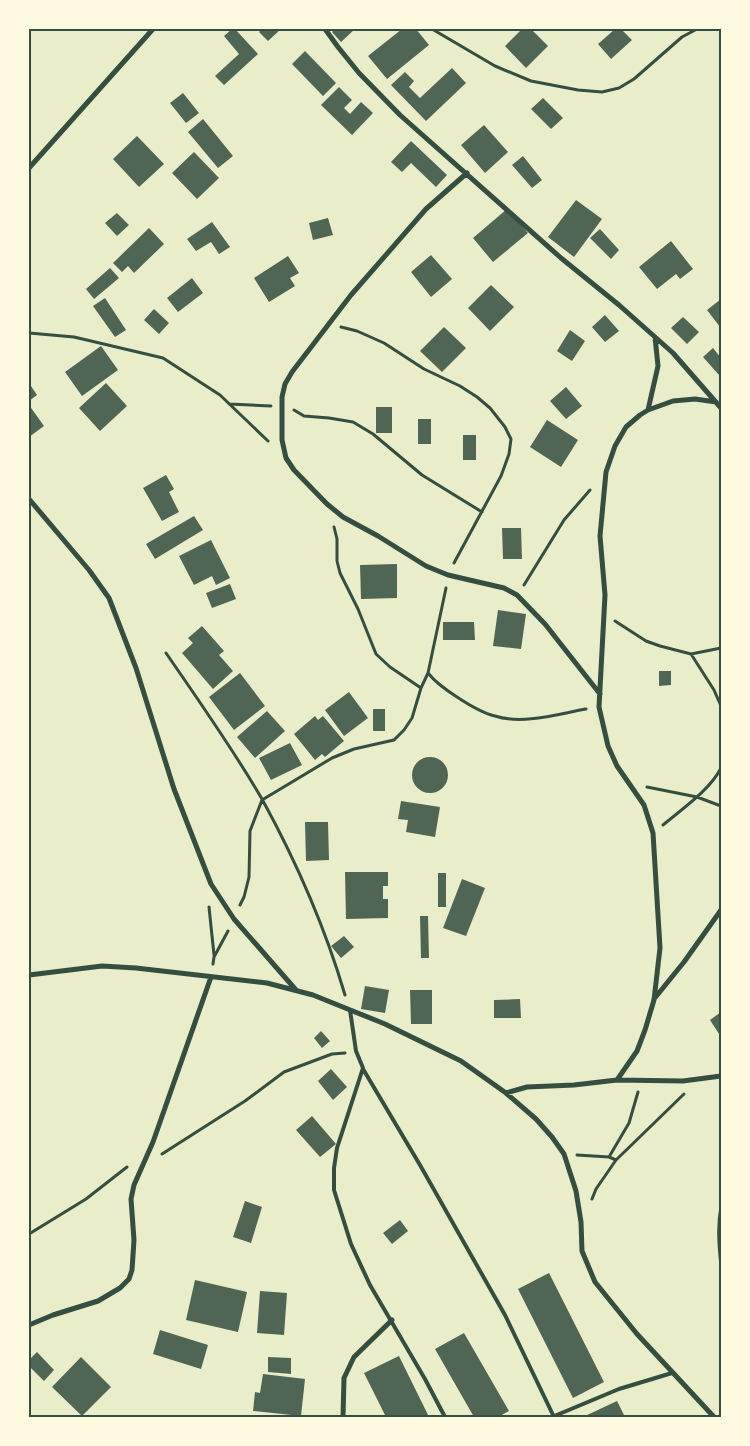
<svg xmlns="http://www.w3.org/2000/svg" width="750" height="1446" font-family="'PT Sans',sans-serif">
  <style>
    .building { fill: #4f6655 }
    .lines { fill: none; stroke-linecap: round; stroke-linejoin: round }
    .path { stroke: #344e41; stroke-width: 3 }
    .service { stroke: #344e41; stroke-width: 4 }
    .minor { stroke: #344e41; stroke-width: 5 }
    .neatline { fill: none; stroke: #344e41; stroke-width: 2 }
  </style>
  <rect width="100%" height="100%" fill="#e9edc9"/>
  <path class="building" d="M232 29H235L258 54 224 85 215 76 239 54 224 36Z
    M262 29H281L268 41 259 32Z
    M335 29H355L341 42 332 32Z
    M402 29H416L429 45 387 79 368 56Z
    M522 29H531L548 46 526 68 505 46Z
    M615 29H621L632 40 611 59 598 44Z
    M305 51 336 83 323 96 292 64Z
    M452 68 466 83 426 121 391 85 405 72 414 81 409 87 420 98Z
    M339 87 352 100 344 108 350 114 361 102 373 113 352 135 321 105Z
    M183 93 199 113 186 123 170 103Z
    M543 98 563 118 551 129 531 109Z
    M203 119 233 156 218 168 188 132Z
    M484 125 508 152 485 173 461 145Z
    M137 136 164 164 139 187 113 159Z
    M411 141 447 175 436 187 411 163 402 172 391 162Z
    M194 152 219 178 197 199 172 173Z
    M523 156 542 180 532 188 512 165Z
    M576 200 602 219 574 257 548 237Z
    M507 209 528 233 493 262 473 238Z
    M117 213 129 225 117 236 105 223Z
    M328 218 333 235 313 240 309 223Z
    M212 222 230 247 219 254 211 242 196 251 187 239Z
    M149 228 164 244 134 273 128 266 122 272 113 263Z
    M600 229 619 250 611 259 590 238Z
    M671 241 693 269 680 279 676 274 657 289 639 267Z
    M431 255 452 279 431 297 411 272Z
    M288 256 299 273 290 278 295 286 269 302 254 278Z
    M110 268 119 278 94 299 86 289Z
    M192 278 203 293 178 312 167 298Z
    M491 285 514 307 490 331 468 308Z
    M105 298 126 330 115 337 93 306Z
    M721 299V325L720 327 707 310Z
    M154 309 169 323 159 334 144 320Z
    M605 315 619 331 605 342 592 327Z
    M683 317 699 332 687 344 671 328Z
    M444 327 466 348 442 372 420 351Z
    M570 330 585 341 572 361 557 351Z
    M101 346 118 370 82 396 65 372Z
    M713 348 721 358V372L719 375 703 357Z
    M29 383 37 395 29 401Z
    M106 383 127 406 100 431 79 408Z
    M566 387 582 406 566 419 550 401Z
    M29 405 44 426 29 437Z
    M376 407H392V433H376Z
    M418 419H431V444H418Z
    M547 420 578 440 561 467 530 447Z
    M463 435H476V460H463Z
    M166 475 174 489 169 492 179 512 162 521 143 488Z
    M194 516 203 530 155 559 146 544Z
    M502 528H521L522 559H503Z
    M211 540 230 578 216 585 212 576 194 585 179 556Z
    M397 564V598L361 599 360 565Z
    M230 584 236 599 212 608 206 593Z
    M498 610 526 614 521 649 493 646Z
    M443 622H474L475 640H443Z
    M202 626 224 651 219 655 233 671 213 689 182 653 193 643 188 638Z
    M659 671H671V685L659 686Z
    M240 673 265 706 234 730 209 697Z
    M349 692 368 718 344 736 325 710Z
    M373 709H385V731H373Z
    M267 711 285 731 255 758 237 737Z
    M315 716 318 720 323 716 344 741 325 757 322 754 315 760 294 734Z
    M290 743 302 765 271 780 259 758Z
    M412 775a18 18 0 1 1 36 0a18 18 0 1 1-36 0Z
    M401 801 440 807 435 837 406 832 408 820 398 819Z
    M305 822H328L329 860 306 861Z
    M345 872H388V886H383V899H388V918L346 919Z
    M438 873H446V907H438Z
    M462 879 485 888 466 936 443 928Z
    M420 916H428L429 958H421Z
    M344 936 354 947 341 958 331 946Z
    M365 986 389 990 385 1013 361 1009Z
    M410 990H432V1024H411Z
    M520 999 521 1018H494V1000Z
    M721 1012V1037L710 1020Z
    M321 1031 330 1041 322 1048 314 1038Z
    M331 1069 347 1087 333 1100 318 1081Z
    M312 1116 336 1144 320 1157 296 1130Z
    M245 1201 262 1207 251 1243 233 1237Z
    M400 1220 408 1231 392 1244 383 1233Z
    M549 1273 604 1382 573 1398 518 1289Z
    M195 1280 247 1292 238 1332 186 1320Z
    M260 1291 287 1293 284 1335 257 1333Z
    M160 1330 208 1345 201 1369 153 1354Z
    M464 1333 509 1411 498 1417H474L435 1349Z
    M37 1352 54 1370 44 1381 29 1366V1360Z
    M399 1356 429 1417H386L364 1373Z
    M81 1357 111 1387 82 1416 52 1387Z
    M268 1357 291 1358V1374L268 1372Z
    M263 1374 305 1379 301 1416 253 1411 255 1392 260 1393Z
    M617 1401 625 1417H583Z"/>
  <g class="lines">
    <path class="path" d="M432 29 495 66 531 81 578 90 602 92 619 88 634 79 682 37 697 29
      M341 327 357 331 384 343 424 369 460 386 477 397 490 408 505 427 511 439 509 454 501 476 454 563
      M29 333 74 337 163 358 220 395 268 441
      M229 404 271 406
      M294 410 304 416 329 418 353 422 373 434 422 475 482 512
      M334 527 337 539V561L340 573 358 609 376 654 390 667 421 688
      M524 585 564 520 590 490
      M615 621 646 641 660 646 691 654 721 648
      M166 653C199 701 233 749 262 799 296 861 325 927 345 995
      M691 654 714 690 721 706
      M428 673C436 683 446 690 457 697 469 705 482 713 495 716 523 725 558 714 586 709
      M647 787 697 797 721 806
      M663 825C682 809 710 790 721 768
      M240 905 244 897 249 877 250 831 262 800 332 758 354 749 394 740 404 730 412 718 421 688 428 673 446 588
      M209 907 214 955
      M213 964 214 957 228 931
      M162 1154 245 1101 284 1072 332 1054 345 1053
      M577 1155 609 1157 616 1160
      M609 1157 629 1123 638 1092
      M592 1199 596 1189 616 1160 684 1094
      M721 1206C717 1227 719 1246 721 1267
      M29 1234 86 1199 127 1167"/>
    <path class="service" d="M350 1010 356 1051 363 1068 337 1148 334 1168V1190L351 1244 370 1285 425 1379 445 1417
      M363 1069 420 1165 505 1315 554 1417
      M552 1417 619 1389 672 1373"/>
    <path class="minor" d="M325 29 338 47 359 73 400 115 561 258 619 305 673 353 721 408
      M29 168 153 29
      M467 173 426 209 351 295 292 372 285 384 282 397V440L286 458 294 470 327 504 343 517 378 536 426 566 448 575 504 588 517 595 545 624 600 694
      M648 410 658 366 655 337
      M29 499 89 570 109 598 136 668 174 789 211 884 234 919 296 990
      M29 975 102 966 136 968 267 983 313 995 385 1024 461 1061 506 1093 536 1119 552 1137 564 1154 576 1191 581 1222 582 1251 595 1282 637 1334 714 1417
      M654 999 684 962 721 910
      M617 1080 637 1051 645 1030 654 1000 660 948 653 833 644 805 617 766 608 746 599 707 605 595 600 536 606 472 615 446 626 427 640 415 648 410 673 401 695 399 716 402
      M506 1093 527 1087 574 1085 617 1080 683 1081 721 1076
      M29 1325 53 1315 98 1301 120 1288 129 1279 132 1270 134 1240 131 1199 134 1185 153 1142 211 977
      M343 1417 344 1378 354 1357 392 1320"/>
  </g>
  <rect width="750" height="1446" fill="none" stroke="#fefae0" stroke-width="60"/>
  <rect x="30" y="30" width="690" height="1386" class="neatline"/>
</svg>
